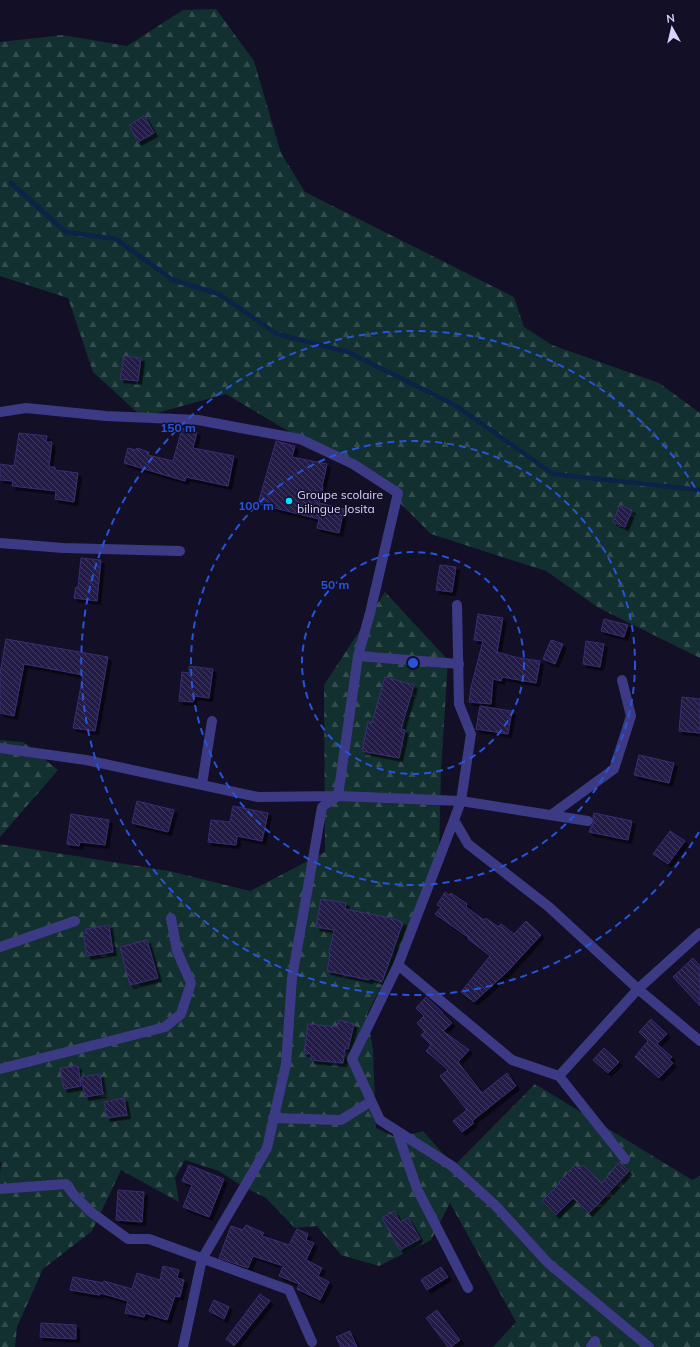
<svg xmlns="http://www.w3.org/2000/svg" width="700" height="1347" font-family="Mulish,sans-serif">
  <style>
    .forest { fill: url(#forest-firs) }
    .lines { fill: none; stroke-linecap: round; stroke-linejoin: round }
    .stream { stroke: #0c2248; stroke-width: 4.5 }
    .building { fill: url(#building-back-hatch); stroke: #3b2d73; filter: url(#shadow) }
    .minor { stroke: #3d3a85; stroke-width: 10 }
    .ring { fill: none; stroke: #2655da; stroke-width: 2; stroke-dasharray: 7 5 }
    .poi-dot { fill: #00e5ff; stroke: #130f26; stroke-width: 1.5 }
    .labels { text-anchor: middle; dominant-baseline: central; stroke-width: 3; stroke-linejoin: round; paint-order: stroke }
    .poi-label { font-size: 12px; fill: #d9d4ff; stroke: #130f26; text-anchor: start }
    .centre { fill: #2655da; stroke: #130f26; stroke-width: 2 }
    .ring-label { font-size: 12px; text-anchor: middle; font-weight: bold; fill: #2655da; stroke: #130f26; stroke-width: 3; stroke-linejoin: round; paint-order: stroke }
  </style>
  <defs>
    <pattern id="forest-firs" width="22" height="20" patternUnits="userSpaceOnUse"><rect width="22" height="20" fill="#12302f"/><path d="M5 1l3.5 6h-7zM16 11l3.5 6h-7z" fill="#344d4e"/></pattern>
    <pattern id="building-back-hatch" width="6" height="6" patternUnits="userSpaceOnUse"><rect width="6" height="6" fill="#241b47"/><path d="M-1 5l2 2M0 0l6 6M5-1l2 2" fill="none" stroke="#433b63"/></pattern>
    <filter id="shadow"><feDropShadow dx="3.5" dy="3.5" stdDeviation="0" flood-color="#0009"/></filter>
  </defs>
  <rect width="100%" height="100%" fill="#130f26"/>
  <path class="forest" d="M216 9 254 61 281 153 305 192 514 297 524 327 552 345 659 383 700 413V658L599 608 546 571 431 534 387 490 226 394 142 417 93 372 68 298 0 276V42L63 35 127 46 183 10Z
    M385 592 448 660 441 770 439 858 397 957 367 1014 373 1050 376 1128 397 1138 423 1131 454 1166 535 1084 692 1180 700 1176V1347H493L516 1322 450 1203 431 1240 379 1266 341 1255 317 1226 295 1228 266 1198 242 1186 219 1171 185 1160 175 1178 179 1202 121 1170 92 1231 43 1269 17 1327 15 1347H0V1174L1 1164 0 1160V844L169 871 250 891 325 852 324 685Z
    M0 740 23 742 58 770 0 837Z"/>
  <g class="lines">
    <path class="stream" d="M11 183 66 232 116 239 173 280 219 294 277 334 348 352 455 405 553 474 700 490"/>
  </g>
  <path class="building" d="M144 116 154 133 138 142 129 125Z
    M124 356 141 358 138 381 120 379Z
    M182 428 197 432 193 448 234 456 228 486 186 477 185 481 124 463 128 448 136 450 137 448 149 452 148 455 173 461Z
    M19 433 47 436 46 442H52L49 467H55V470L78 473 74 502 55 499 56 491 12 486 13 481 0 480V464L14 466Z
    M276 441 295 446 292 457 327 464 322 487H323L319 503 344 509 339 533 317 528 319 519 258 504Z
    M620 505 632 510 625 527 613 522Z
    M81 558 101 560 97 601 74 598 76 587H78Z
    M440 565 456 567 452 592 436 590Z
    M478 614 503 618 497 652 519 658 540 661 536 683 502 677 501 681 493 679 491 704 469 702 471 687 483 641 474 640Z
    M604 619 628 625 624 637 601 631Z
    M6 639 108 657 95 731 73 728 83 675 24 664 14 716 0 713V673Z
    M551 640 563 644 555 664 543 659Z
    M586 641 604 644 600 667 583 664Z
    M189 666 213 669 209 698 194 696 193 702 179 701 182 672 189 673Z
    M385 677 414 685 401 729 405 730 399 758 362 751 368 722 372 723Z
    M682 697 700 699V733L679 731Z
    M480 706 512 711 508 734 476 729Z
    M639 755 674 763 669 783 634 775Z
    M137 801 174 810 168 832 132 823Z
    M233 806 268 813 262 841 237 836 236 845 208 842 211 820 230 822Z
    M594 813 632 821 628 840 589 832 591 827 594 822 593 817Z
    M71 814 109 820 105 845 80 842 79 846 67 844Z
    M670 831 685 841 668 864 653 854Z
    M445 892 449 895 451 893 467 904 466 907 484 920 486 918 498 927 501 924 514 934 526 921 541 935 507 972 474 1002 461 992 490 956 468 939 469 938 435 914 441 907 437 905Z
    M321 899 346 903 345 909 390 918 403 922 382 982 370 978 369 980 327 971 330 955 329 954 334 930 316 927Z
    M109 925 113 952 87 956 83 933H87L86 929Z
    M147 940 158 978 130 985 120 947Z
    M693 958 700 966V1006L673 977Z
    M426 997 443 1013H442L452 1023 443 1031 469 1050 458 1062 482 1093 507 1073 516 1086 472 1121 474 1123 462 1132 453 1121 467 1110 440 1076 448 1070 426 1051 431 1045 421 1035 425 1032 417 1023 424 1016 416 1008Z
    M651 1019 667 1034 657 1044 672 1057 669 1060 673 1063 659 1078 635 1057 648 1041 639 1032Z
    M339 1020 354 1024 348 1049 345 1048 343 1063 311 1060V1054L304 1053 308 1024 337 1027Z
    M604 1048 619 1062 608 1073 593 1060Z
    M78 1066 81 1086 64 1089 60 1068Z
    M100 1074 103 1094 85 1097 81 1077Z
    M124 1098 127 1115 107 1118 104 1102Z
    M619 1162 629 1171 589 1213 573 1198 556 1215 542 1201 560 1183 559 1182 575 1165 579 1169 583 1165 602 1183Z
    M189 1165 224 1179 209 1217 183 1207 192 1185 182 1181Z
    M118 1190 144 1192 142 1222 116 1220Z
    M394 1211 400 1222 408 1218 420 1239 400 1250 382 1218Z
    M246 1225 264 1233 262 1236 289 1245 297 1229 308 1234 306 1240 314 1243 306 1260 322 1268 318 1276 329 1282 320 1300 297 1289 299 1284 279 1276 283 1266 253 1256 248 1268 219 1258 231 1226 243 1230Z
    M163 1266 179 1270 177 1278 184 1280 180 1297 175 1296 167 1320 145 1313 144 1317 125 1313 128 1301 100 1293V1295L70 1290 73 1277 103 1283 104 1281 132 1289 137 1273 160 1280Z
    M441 1267 448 1277 427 1290 421 1280Z
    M260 1294 270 1301 234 1346 226 1339Z
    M214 1300 229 1307 224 1319 209 1311Z
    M437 1310 460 1340 451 1347H448L426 1318Z
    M41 1323 76 1325V1339L40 1337Z
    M350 1331 357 1347H341L336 1337Z"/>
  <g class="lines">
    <path class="minor" d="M0 412 26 408 106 416 198 420 300 439 353 464 398 493 370 613 358 656 338 796 322 807 292 978 286 1064 267 1148 202 1259 183 1347
      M0 543 63 548 180 551
      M457 605 459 704 471 734 461 801 454 820 468 844 549 907 638 989 700 1041
      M358 656 459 664
      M0 748 86 760 258 797 338 796 461 801 588 821
      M202 784 212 721
      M551 815 614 769 631 716 622 680
      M454 820 398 965 352 1059 380 1120 452 1166 496 1206 548 1263 649 1347
      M0 947 75 921
      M398 965 512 1060 559 1076 625 1159
      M0 1069 165 1027 181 1014 191 983 177 951 171 918
      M559 1076 638 989 700 933
      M273 1118 341 1120 370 1102
      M397 1131 417 1189 468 1288
      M0 1189 66 1184 74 1195 91 1212 128 1239H149L289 1290 312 1342
      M591 1347 595 1341"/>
  </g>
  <g class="ring">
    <circle cx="413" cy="663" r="111"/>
    <circle cx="413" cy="663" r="222"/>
    <path d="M699 832A332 332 0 1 1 699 494"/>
  </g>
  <circle class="poi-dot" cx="289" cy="501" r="4"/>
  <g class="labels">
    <g class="poi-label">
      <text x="297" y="494">Groupe scolaire<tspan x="297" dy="14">bilingue Josita</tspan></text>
    </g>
  </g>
  <circle cx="413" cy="663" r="6" class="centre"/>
  <g class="ring-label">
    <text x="178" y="432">150 m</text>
    <text x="256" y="510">100 m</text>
    <text x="335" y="589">50 m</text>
  </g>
  <g transform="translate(672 28) rotate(352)" stroke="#130f26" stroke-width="3" paint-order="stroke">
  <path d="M0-3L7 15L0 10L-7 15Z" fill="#d9d4ff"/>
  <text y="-6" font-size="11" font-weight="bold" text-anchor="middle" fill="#d9d4ff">N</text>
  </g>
</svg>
